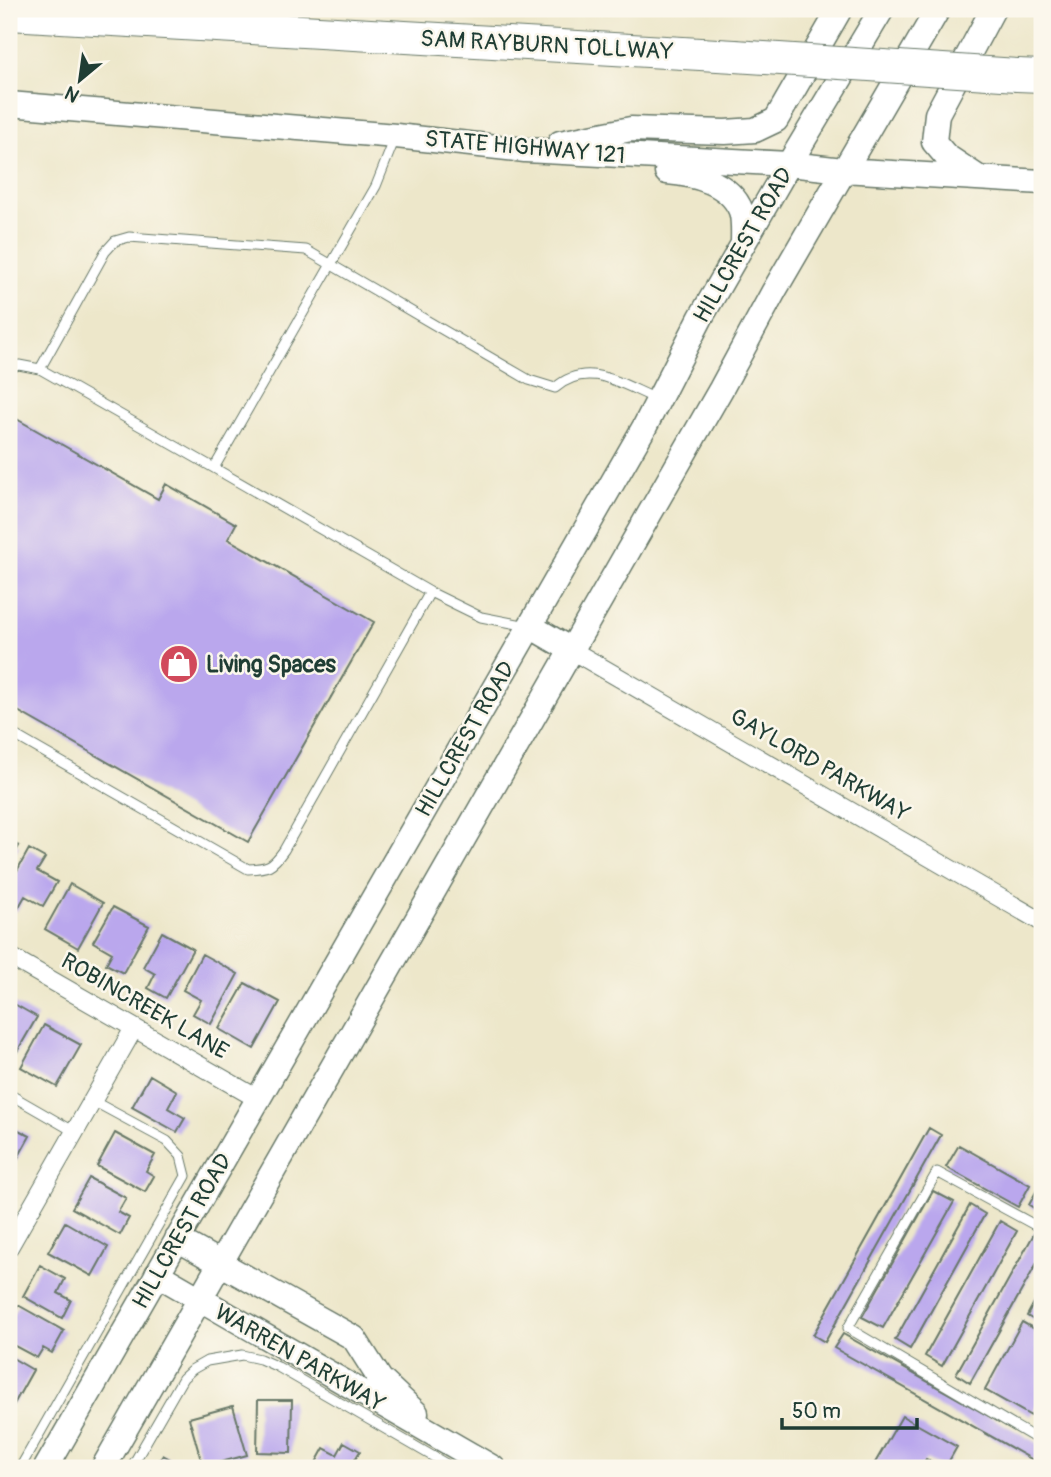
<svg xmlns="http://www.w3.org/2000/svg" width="1051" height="1477" font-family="Pangolin,sans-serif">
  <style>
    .building { fill: #baa7ed }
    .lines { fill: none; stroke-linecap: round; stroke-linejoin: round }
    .lane-casing { stroke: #677868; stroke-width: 11 }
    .street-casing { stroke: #677868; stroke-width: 20 }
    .secondary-casing { stroke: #677868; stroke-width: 27 }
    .highway-casing { stroke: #677868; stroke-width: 34 }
    .lane { stroke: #fff; stroke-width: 9 }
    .street { stroke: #fff; stroke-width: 18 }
    .secondary { stroke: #fff; stroke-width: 24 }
    .highway { stroke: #fff; stroke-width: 32 }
    .highway-bridge-casing { stroke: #677868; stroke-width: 34; stroke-linecap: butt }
    .highway-bridge { stroke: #fff; stroke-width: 32 }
    .labels { text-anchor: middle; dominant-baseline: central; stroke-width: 5; stroke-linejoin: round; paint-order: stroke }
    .street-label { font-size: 23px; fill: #1f3d34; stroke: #fbf7ec }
    .poi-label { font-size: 23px; font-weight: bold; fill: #1f3d34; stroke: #fbf7ec; text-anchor: start }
  </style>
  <rect width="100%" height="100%" fill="#fbf7ec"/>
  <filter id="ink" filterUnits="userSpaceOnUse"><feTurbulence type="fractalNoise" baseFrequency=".0143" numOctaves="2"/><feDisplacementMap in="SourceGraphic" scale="14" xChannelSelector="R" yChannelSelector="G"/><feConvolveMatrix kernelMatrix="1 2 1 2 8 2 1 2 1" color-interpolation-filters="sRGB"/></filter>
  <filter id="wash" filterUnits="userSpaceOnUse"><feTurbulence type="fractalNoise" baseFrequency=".00686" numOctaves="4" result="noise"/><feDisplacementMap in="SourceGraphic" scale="28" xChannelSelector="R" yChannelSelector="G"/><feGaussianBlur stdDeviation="1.57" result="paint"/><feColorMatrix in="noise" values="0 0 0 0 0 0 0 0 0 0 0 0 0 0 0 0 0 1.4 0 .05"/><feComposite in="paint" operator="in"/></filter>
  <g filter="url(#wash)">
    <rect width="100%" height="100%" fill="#ede7ca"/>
    <g id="blocks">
      <path class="building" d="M13 417 158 499 166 484 236 524 228 539 374 622 248 842 9 706V424Z
        M9 841 19 846 9 864Z
        M29 849 45 858 37 871 57 882 43 906 25 896 16 912 9 908V885Z
        M70 884 103 903 78 948 45 929Z
        M113 907 149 926 123 973 106 964 112 953 93 942Z
        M162 932 193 949 166 998 148 988 155 974 143 967Z
        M202 954 238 974 211 1024 193 1014 201 1000 183 990Z
        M245 983 280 1002 254 1049 219 1029Z
        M9 1001 37 1017 15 1055 9 1051Z
        M44 1025 81 1045 57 1087 21 1067Z
        M150 1075 177 1091 168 1108 185 1118 177 1132 132 1107Z
        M9 1125 30 1136 9 1174Z
        M929 1128 941 1135 825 1342 813 1335Z
        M115 1133 155 1155 146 1171 154 1176 145 1192 97 1166Z
        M959 1145 1030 1185 1018 1207 946 1167Z
        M89 1178 126 1198 118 1212 129 1218 120 1235 72 1208Z
        M1037 1190 1042 1193V1213L1029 1205Z
        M933 1191 954 1202 883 1328 862 1317Z
        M970 1205 985 1214 910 1349 895 1340Z
        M1000 1221 1017 1231 942 1366 925 1356Z
        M65 1222 108 1247 92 1276 48 1252Z
        M1035 1232 1042 1236V1254L970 1383 956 1374Z
        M40 1265 65 1279 58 1293 71 1300 62 1318 23 1296Z
        M1042 1288V1325L1027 1316Z
        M18 1305 64 1331 52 1353 43 1348 37 1358 9 1343V1321Z
        M1022 1322 1042 1333V1396L1031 1416 985 1390Z
        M843 1334 1042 1446V1465L834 1348Z
        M9 1356 33 1370 14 1404 9 1401Z
        M258 1400H292L291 1453 257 1452Z
        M233 1406 247 1455 203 1467 189 1418Z
        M902 1416 957 1447 945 1468 926 1459 921 1468H872Z
        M344 1442 360 1451 350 1468H313L324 1448 337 1455Z
        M163 1455 186 1468H155Z"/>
    </g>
  </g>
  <g filter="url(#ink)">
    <use href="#blocks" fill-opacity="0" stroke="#677868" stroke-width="2"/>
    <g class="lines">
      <defs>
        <path id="lane" d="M395 138 376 186 214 468 430 592 481 617 528 626
          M9 368 19 365 40 369
          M214 468 40 369 105 252 115 241 129 237 306 250 529 380 555 388C588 359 622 385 657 399
          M9 732 248 869C268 868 272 867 284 850L430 592
          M9 1094 75 1132
          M1042 1229 937 1172 848 1328 1042 1442
          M20 1468 186 1176 181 1156 167 1141 93 1101
          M131 1468 183 1378 193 1369 207 1361 242 1355 260 1359 278 1367 453 1468"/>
        <path id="street" d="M573 651 1042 922
          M9 956 258 1099
          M9 1247 134 1028"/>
        <path id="secondary" d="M9 104 396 136 525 150 789 164 843 170 1042 182
          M560 143 631 129 725 132 755 130 776 120 840 9
          M667 172C693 174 730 182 741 211 744 220 743 234 743 244
          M979 178 946 156 934 142 937 114 993 9
          M530 626 573 651
          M177 1239 354 1338 380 1379 416 1413
          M157 1274 493 1468
          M46 1468 645 426 701 317 789 164 882 9
          M103 1468 721 389 774 291 938 9"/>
        <path id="highway" d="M9 14 735 56
          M1017 75 1042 76"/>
      </defs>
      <use href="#lane" class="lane-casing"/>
      <use href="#street" class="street-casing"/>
      <use href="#secondary" class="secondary-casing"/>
      <use href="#highway" class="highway-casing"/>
      <use href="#lane" class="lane"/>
      <use href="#street" class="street"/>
      <use href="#secondary" class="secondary"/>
      <use href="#highway" class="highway"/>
      <defs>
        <path id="highway-bridge" d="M735 56 1017 75"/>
      </defs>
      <use href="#highway-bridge" class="highway-bridge-casing"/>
      <use href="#highway-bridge" class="highway-bridge"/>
    </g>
  </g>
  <defs>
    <symbol id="shop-disc" viewBox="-11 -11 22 22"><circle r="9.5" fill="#d1495b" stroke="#fbf7ec"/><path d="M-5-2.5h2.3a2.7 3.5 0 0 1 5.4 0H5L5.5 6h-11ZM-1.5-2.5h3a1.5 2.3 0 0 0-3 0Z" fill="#fff"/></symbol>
  </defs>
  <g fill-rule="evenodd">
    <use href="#shop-disc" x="157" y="642" width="44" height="44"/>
  </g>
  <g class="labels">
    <g class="street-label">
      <text transform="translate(547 45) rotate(3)">SAM RAYBURN TOLLWAY</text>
      <text transform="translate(525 147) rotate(5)">STATE HIGHWAY 121</text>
      <text transform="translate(743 245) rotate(-60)">HILLCREST ROAD</text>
      <text transform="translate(465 739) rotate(-60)">HILLCREST ROAD</text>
      <text transform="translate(820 765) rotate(30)">GAYLORD PARKWAY</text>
      <text transform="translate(145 1006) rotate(30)">ROBINCREEK LANE</text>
      <text transform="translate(182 1231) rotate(-60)">HILLCREST ROAD</text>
      <text transform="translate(300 1358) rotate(30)">WARREN PARKWAY</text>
    </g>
    <g class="poi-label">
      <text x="206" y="664">Living Spaces</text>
    </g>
  </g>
  <rect width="1051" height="1477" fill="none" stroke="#fbf7ec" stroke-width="35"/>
  <g transform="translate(80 80) rotate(209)" stroke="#fbf7ec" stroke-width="5" paint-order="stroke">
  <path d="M0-5L12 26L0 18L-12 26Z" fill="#1f3d34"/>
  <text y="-10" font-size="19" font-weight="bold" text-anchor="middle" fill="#1f3d34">N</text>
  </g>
  <path d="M782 1418v10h135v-10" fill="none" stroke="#1f3d34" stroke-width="3.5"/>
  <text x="792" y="1418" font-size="21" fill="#1f3d34" stroke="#fbf7ec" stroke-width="5" paint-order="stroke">50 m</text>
</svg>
